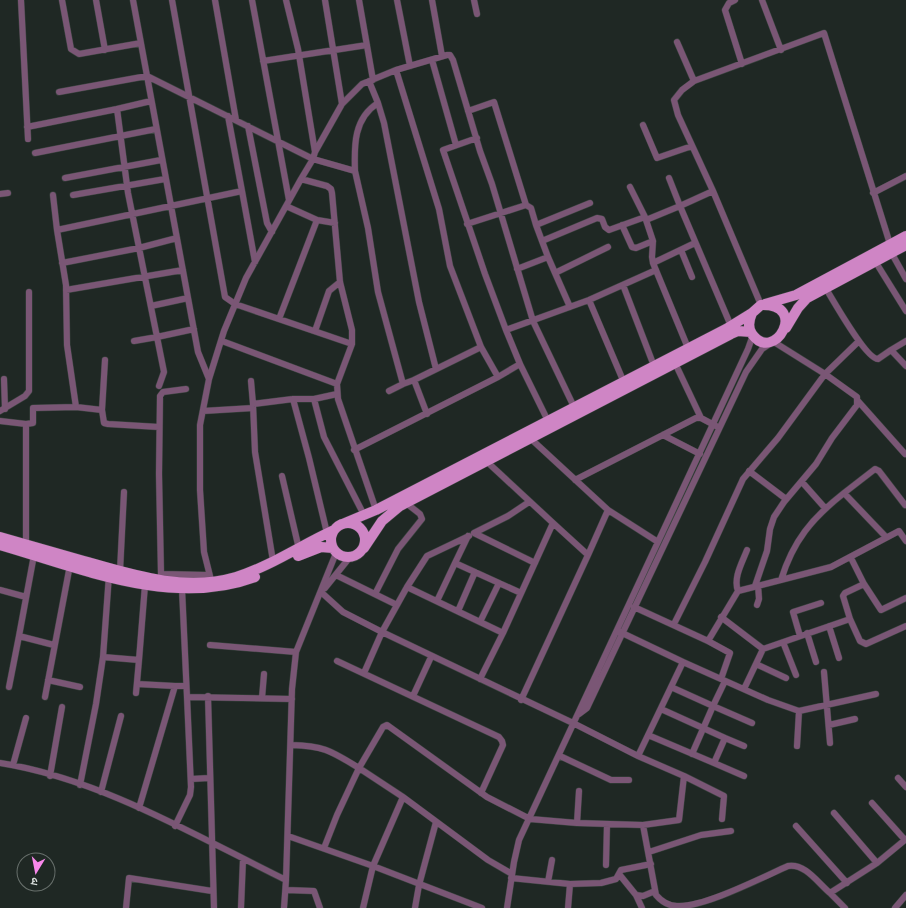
<svg xmlns="http://www.w3.org/2000/svg" width="906" height="908" font-family="'Fira Sans','Noto Sans Devanagari',sans-serif">
  <style>
    .lines { fill: none; stroke-linecap: round; stroke-linejoin: round }
    .street-casing { stroke: #3c4541; stroke-width: 7 }
    .primary-casing { stroke: #3c4541; stroke-width: 11 }
    .street { stroke: #7a5675; stroke-width: 6 }
    .primary { stroke: #cf85c5; stroke-width: 10 }
  </style>
  <rect width="100%" height="100%" fill="#1f2824"/>
  <g class="lines">
    <defs>
      <path id="street" d="M21 0 28 139
        M62 0 71 49 79 54 141 43
        M96 0 105 50
        M133 0 198 352 209 379 200 425V490L204 552 212 584
        M172 0 225 297 235 304 352 344
        M215 0 236 120
        M252 0 289 200
        M286 0 298 49 315 152
        M325 0 342 104
        M359 0 373 80
        M397 0 410 66
        M432 0 442 56
        M474 0 477 14
        M735 0 729 3 725 10 742 64
        M762 0 781 50
        M677 42 694 81
        M432 60 456 145
        M263 61 367 45
        M396 70 439 209 450 266 481 347 498 377
        M59 92 147 76 313 159 301 179 246 278 224 331 209 379
        M378 103 384 123 419 302 436 369
        M117 109 151 101
        M643 125 657 158 692 146
        M248 126 267 223 272 232
        M27 127 117 109 128 193 157 337 194 329
        M477 138 443 150 485 274 506 330
        M35 153 156 129
        M355 171C354 145 354 118 378 103L369 81
        M65 178 161 160
        M669 178 680 206 646 220 653 241 652 257 653 263 688 348
        M301 179 327 186 331 189 332 193 340 282 352 330V344L337 384
        M630 187 646 219
        M242 191 255 262
        M713 191 678 115 674 100 682 90 694 81 824 33 890 244
        M873 193 906 176
        M0 194 8 193
        M53 195 57 230
        M73 195 165 179
        M526 205 531 208 536 225
        M286 206 317 220 335 223
        M467 224 526 205 494 102 468 111
        M622 225 632 247 636 248 653 241
        M542 241 597 218 602 219 605 227 609 230 645 217
        M681 250 692 277
        M891 252 906 279
        M875 261 906 311
        M62 263 139 248 177 238
        M653 263 695 243
        M517 269 548 257
        M555 273 608 247
        M623 285 654 366
        M825 287C833 300 866 359 878 359L891 350 906 366
        M66 290 183 270
        M589 300 625 385
        M151 306 188 298
        M570 307 548 257 536 225 590 203
        M279 319 317 220
        M731 326 680 206 713 191 761 305
        M315 331 329 291 340 282
        M134 341 157 337 164 372 159 386
        M222 341 337 384 338 399 376 510
        M774 342 825 374 859 341
        M891 350 906 341
        M675 363 701 418
        M520 364 506 330 589 300 656 270
        M4 379 5 409
        M414 380 481 347
        M251 381 253 404
        M186 389 163 392 160 396 159 474 161 574 208 575
        M389 391 403 384
        M337 394 314 399 324 437 364 515
        M293 399 309 458 327 533
        M858 401 905 454
        M76 407 67 345 66 285 57 230 242 191 228 116
        M102 410 105 360
        M0 411 25 396 29 391V292
        M203 411 253 408
        M427 414 414 380 403 384 378 292 368 228 355 171 313 159 315 152 342 104 362 84 396 70 447 55H450L453 60 480 151 492 184 533 321 574 407
        M0 421 26 424
        M663 435 700 454
        M530 438 608 510
        M354 450 498 377 520 364 548 421
        M484 459 553 523
        M749 471 786 499
        M282 476 299 549
        M575 480 696 418H701L716 426
        M802 482 825 508
        M844 493 875 469 879 471 905 505
        M529 502 508 516 474 533 535 563
        M468 536 455 563 521 593
        M26 547V424L33 423V408L76 407 102 410 104 423 108 424 159 427
        M851 558 864 584 881 610 906 598
        M273 561 255 452 253 404 293 399H314
        M120 571 124 492
        M336 575 397 605
        M781 580C793 541 812 518 844 493L886 537
        M407 587 427 556 469 536
        M325 588 350 557
        M182 589 187 697
        M0 590 26 597
        M738 591C733 578 742 563 747 550
        M321 592 343 612 382 632 575 724 638 756 684 776
        M375 594 398 549 422 519 420 514 406 503
        M437 601 455 563
        M757 605 759 599 758 585
        M634 607 708 641 738 591 831 567 899 531 906 541
        M458 611 475 572
        M721 617 763 649 744 689
        M850 619 843 596 845 593 864 584
        M480 622 499 583
        M674 624 705 562 743 479 778 438 825 374 857 397V405L832 438 816 464 784 502 774 517 770 529 767 551 755 586
        M829 626 839 658
        M618 631 683 662 638 756
        M503 633 553 523 588 555 608 510 658 542
        M807 633 816 662
        M19 636 34 555
        M800 636 793 612 821 603
        M708 641 730 653 721 679
        M783 642 796 675
        M210 645 296 652
        M763 649 850 619 860 641 866 644 906 626
        M103 657 109 575
        M139 660 145 585
        M337 661 499 737 502 741 503 745 481 793
        M683 662 768 700 799 711 876 694
        M756 664 786 678
        M824 672 830 743
        M364 673 382 632 407 587 503 633 480 679
        M48 680 80 687
        M725 681 713 706 752 723
        M137 684 175 686
        M9 687 19 636 54 645
        M671 687 713 706 692 754
        M208 696 214 908
        M413 696 431 657
        M45 697 70 565
        M262 698 264 674
        M521 700 588 555
        M579 714 587 708 746 372 762 349 771 343
        M829 725 855 719
        M648 735 714 763 725 738 661 709
        M725 738 744 746
        M291 745C325 746 331 751 359 768L383 727 387 725 487 797 530 819 577 823 643 825 656 895C662 902 669 906 677 906 703 908 763 877 788 866 805 863 818 883 830 893L877 863 906 839
        M797 746 799 711
        M560 756 611 780H629
        M0 763C101 779 196 836 286 880L284 908
        M714 763 744 776
        M13 765 26 718
        M50 776 62 707
        M898 778 906 787
        M191 779 209 778
        M80 785 96 704 103 657 139 660 136 693
        M101 792 121 716
        M872 803 905 840
        M139 808 175 686H186
        M834 813 877 863
        M577 823 579 791
        M643 825 679 820 684 776 724 796 722 819
        M175 826 190 795 191 787 187 697 292 699
        M796 826 847 883
        M288 836 373 866 403 797 488 860 512 874
        M324 848 337 815 359 768 403 797
        M649 852 701 835 731 831
        M606 865 607 824
        M619 874 636 895 643 896 655 891
        M511 878 570 884 568 908
        M286 880 292 689 296 652 336 553
        M548 882 552 860
        M570 884 601 883 616 879 621 870 651 864
        M286 890 314 891 320 908
        M830 893 845 908
        M636 895 642 908
        M126 908 129 878 212 891
        M241 908 243 859
        M363 908 373 866 482 908
        M415 908 419 885 436 822
        M507 908 514 862 519 840 748 349 753 335
        M895 908 906 895"/>
      <path id="primary" d="M765 304 796 295 906 236
        M786 328 798 308 807 298 906 245
        M331 540a17 17 0 1 1 34 0a17 17 0 1 1-34 0Z
        M340 525 376 510 726 329 752 313 761 305C810 303 774 365 752 334 747 327 749 320 752 313
        M0 537C28 545 56 553 84 561 133 575 185 592 236 577 271 566 301 545 334 530
        M0 545C80 568 173 608 255 577
        M364 548 382 521 400 506 731 334 738 331 751 332
        M298 556 321 547 333 548"/>
    </defs>
    <use href="#street" class="street-casing"/>
    <use href="#primary" class="primary-casing"/>
    <use href="#street" class="street"/>
    <use href="#primary" class="primary"/>
  </g>
  <g transform="translate(36 872) rotate(190)"><circle r="19" fill="#1f2824" stroke="#68706c"/>
  <path d="M0-3L7 15L0 10L-7 15Z" fill="#f888eb"/>
  <text y="-6" font-size="11" font-weight="bold" text-anchor="middle" fill="#d6dcd9">उ</text>
  </g>
</svg>
